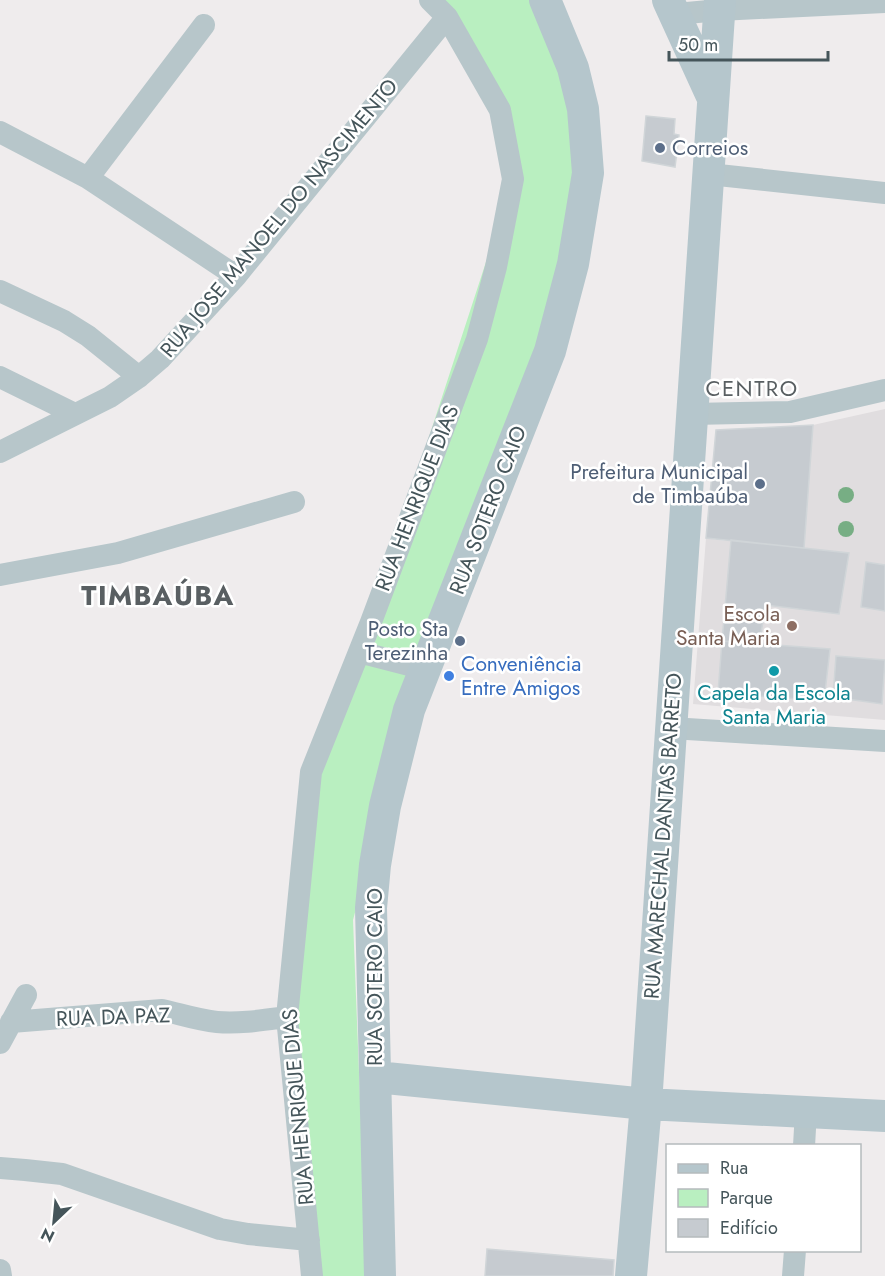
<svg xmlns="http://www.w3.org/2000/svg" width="885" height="1276" font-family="Jost,sans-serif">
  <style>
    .education { fill: #e0dddf }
    .green { fill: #b9efc0 }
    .building { fill: #c6cbd0; stroke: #d0d5d8; stroke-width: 1.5 }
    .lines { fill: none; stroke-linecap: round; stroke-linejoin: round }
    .street { stroke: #b7c6ca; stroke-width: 22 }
    .secondary { stroke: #b5c6cc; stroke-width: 32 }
    .tree { fill: #77ae84 }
    .service-dot { fill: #5c6f8a; stroke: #fff; stroke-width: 2 }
    .education-dot { fill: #8d6e63; stroke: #fff; stroke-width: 2 }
    .culture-dot { fill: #0f9aa8; stroke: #fff; stroke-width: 2 }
    .shop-dot { fill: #3f7fe0; stroke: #fff; stroke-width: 2 }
    .labels { text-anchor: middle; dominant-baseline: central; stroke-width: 5; stroke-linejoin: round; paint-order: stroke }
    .service-label { font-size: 21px; fill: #4e5e75; stroke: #fff; text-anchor: end }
    .street-label { font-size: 21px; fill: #45555a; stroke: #fff }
    .education-label { font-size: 21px; fill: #785e54; stroke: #fff; text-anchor: end }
    .shop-label { font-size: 21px; fill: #366cbe; stroke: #fff; text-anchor: start }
    .culture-label { font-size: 21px; fill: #0d838f; stroke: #fff }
    .neighbourhood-label { font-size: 22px; letter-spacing: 1.5px; fill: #595f62; stroke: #fff }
    .district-label { font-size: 27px; font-weight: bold; letter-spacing: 1.5px; fill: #595f62; stroke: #fff }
  </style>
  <rect width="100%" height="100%" fill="#efeced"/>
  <path class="education" d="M885 409V720L693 704 706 538 718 540 804 548 813 425Z"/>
  <path class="green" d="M430 0H545L573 68V264L409 710 353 920 367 1276H312L287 1017 311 772 359 652 513 179 500 110Z"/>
  <path class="building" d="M646 116 675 119 674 134 679 135 675 167 642 161Z
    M813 425 804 548 706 538 716 430Z
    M731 540 849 553 839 614 766 605 759 644 722 641Z
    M866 562 885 565V611L861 607Z
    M722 641 830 649 824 701 718 693Z
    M836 656 885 660 882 704 833 697Z
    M487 1249 614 1260 613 1276H485Z"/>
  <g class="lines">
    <path class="street" d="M676 14 719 10 885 2
      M0 132 88 178 236 276
      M709 174 885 193
      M88 178 204 25
      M0 291 64 321 88 336 139 377
      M0 377 75 414
      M692 414 790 412 885 390
      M0 452 110 397 139 377 160 359 236 276 447 17
      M0 575 118 553 294 502
      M359 652 425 669
      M671 728 885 741
      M11 1022 162 1010C180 1014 198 1020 217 1022 240 1024 264 1020 287 1017
      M0 1043 26 995
      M804 1146 806 1111
      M0 1168 25 1170 62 1174 220 1229 248 1234 309 1240
      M0 1270 1 1276
      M312 1276 287 1017 311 772 371 622 477 339 496 267 513 179 500 110 447 17 430 0
      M793 1276 795 1250"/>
    <path class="secondary" d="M668 0 711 94
      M376 1077 646 1104 885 1116
      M380 1276 371 908 375 865 385 806 409 710 550 351 573 264 588 173 583 109 573 68 545 0
      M631 1276 646 1104 720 0"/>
  </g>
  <g class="tree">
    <circle cx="846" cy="495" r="8"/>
    <circle cx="846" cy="529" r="8"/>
  </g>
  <g class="service-dot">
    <circle cx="660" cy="148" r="6"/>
    <circle cx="760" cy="484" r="6"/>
    <circle cx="460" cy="641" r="6"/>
  </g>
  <circle class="education-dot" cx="792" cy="626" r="6"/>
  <circle class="culture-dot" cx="774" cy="671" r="6"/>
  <circle class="shop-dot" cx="449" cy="676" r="6"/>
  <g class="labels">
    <g class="service-label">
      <text x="672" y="148" text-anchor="start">Correios</text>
      <text x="748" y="472">Prefeitura Municipal<tspan x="748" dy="24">de Timbaúba</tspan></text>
      <text x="448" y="629">Posto Sta<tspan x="448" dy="24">Terezinha</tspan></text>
    </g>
    <g class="street-label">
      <text transform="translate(279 218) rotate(-50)">RUA JOSE MANOEL DO NASCIMENTO</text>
      <text transform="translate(417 498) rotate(-69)">RUA HENRIQUE DIAS</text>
      <text transform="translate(488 510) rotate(-69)">RUA SOTERO CAIO</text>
      <text transform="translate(663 836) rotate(-86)">RUA MARECHAL DANTAS BARRETO</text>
      <text transform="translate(375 977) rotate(-90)">RUA SOTERO CAIO</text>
      <text transform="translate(113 1017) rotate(-2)">RUA DA PAZ</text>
      <text transform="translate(298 1107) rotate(-95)">RUA HENRIQUE DIAS</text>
    </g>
    <g class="education-label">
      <text x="780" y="614">Escola<tspan x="780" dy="24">Santa Maria</tspan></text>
    </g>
    <g class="shop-label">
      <text x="461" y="664">Conveniência<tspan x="461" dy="24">Entre Amigos</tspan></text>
    </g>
    <g class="culture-label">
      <text x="774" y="693">Capela da Escola<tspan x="774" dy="24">Santa Maria</tspan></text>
    </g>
    <g class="neighbourhood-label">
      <text x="752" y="388">CENTRO</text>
    </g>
    <g class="district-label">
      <text x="158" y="595">TIMBAÚBA</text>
    </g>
  </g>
  <rect x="666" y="1144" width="195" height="108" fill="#ffffff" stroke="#b5bbbd" stroke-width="1.5"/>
  <rect x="678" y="1164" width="30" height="9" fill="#b5c6cc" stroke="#b5bbbd" stroke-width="1.5"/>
  <text x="720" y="1174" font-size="18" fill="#45555a">Rua</text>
  <rect x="678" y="1189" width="30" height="18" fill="#b9efc0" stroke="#b5bbbd" stroke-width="1.5"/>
  <text x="720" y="1204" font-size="18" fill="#45555a">Parque</text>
  <rect x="678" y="1219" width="30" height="18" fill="#c6cbd0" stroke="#b5bbbd" stroke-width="1.5"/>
  <text x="720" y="1234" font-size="18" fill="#45555a">Edifício</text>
  <g transform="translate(54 1222) rotate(206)" stroke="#ffffff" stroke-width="4.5" paint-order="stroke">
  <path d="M0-4.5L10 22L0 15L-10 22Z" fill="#45555a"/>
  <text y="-9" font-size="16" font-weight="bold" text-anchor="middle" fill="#45555a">N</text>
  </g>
  <path d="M669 51v9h159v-9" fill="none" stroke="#45555a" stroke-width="3"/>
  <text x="678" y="51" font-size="18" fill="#45555a" stroke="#ffffff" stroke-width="4.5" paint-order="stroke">50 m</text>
</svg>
